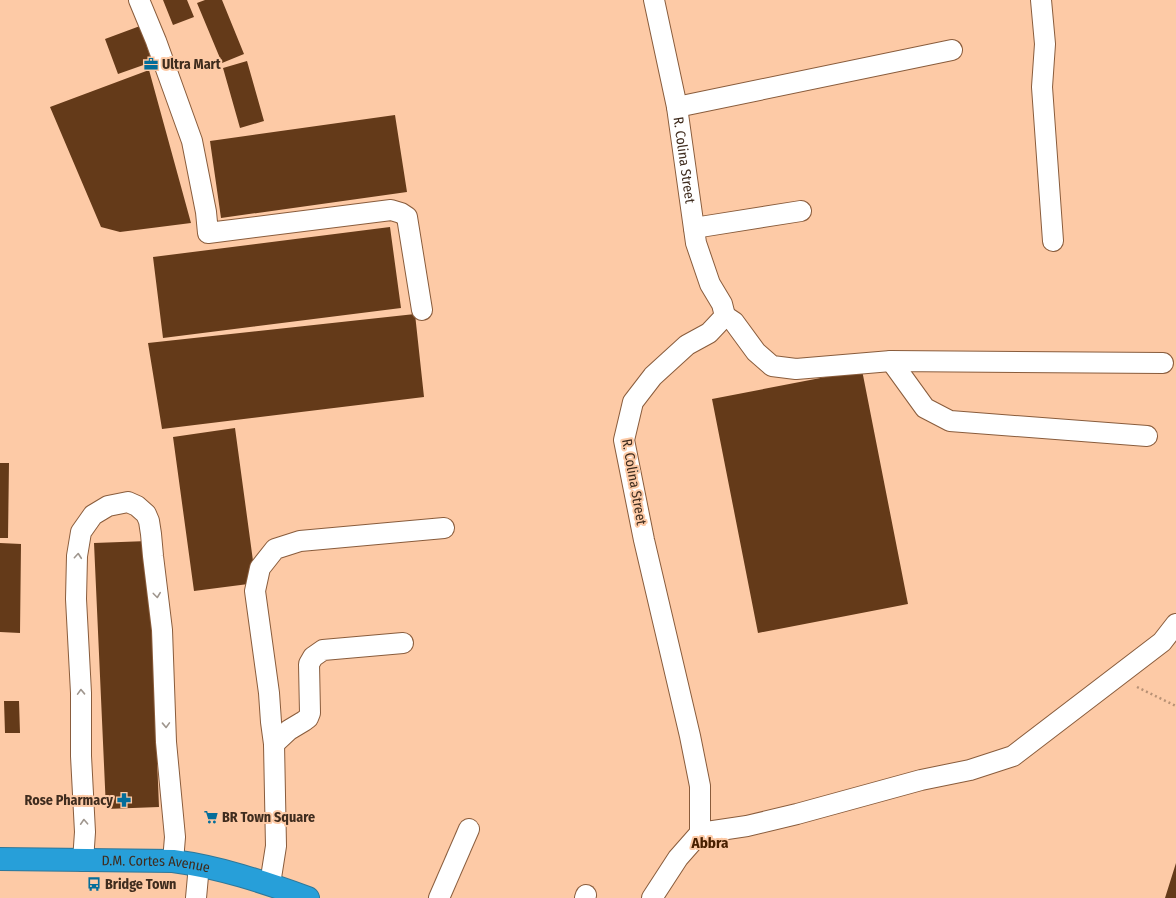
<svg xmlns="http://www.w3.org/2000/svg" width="1176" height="898" font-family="'Fira Sans Condensed',sans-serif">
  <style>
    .building { fill: #643a19 }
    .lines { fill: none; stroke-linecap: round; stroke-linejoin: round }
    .minor-casing { stroke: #895c3c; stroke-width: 22 }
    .highway-casing { stroke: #2f7798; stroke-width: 24 }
    .path { stroke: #b89175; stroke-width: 2.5; stroke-dasharray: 2 3; stroke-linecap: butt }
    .minor { stroke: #fff; stroke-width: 20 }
    .highway { stroke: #279fd9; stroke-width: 22 }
    .oneway { stroke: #9f968e }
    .labels { text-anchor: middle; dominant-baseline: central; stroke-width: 4; stroke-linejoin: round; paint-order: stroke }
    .poi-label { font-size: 14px; font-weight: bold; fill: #3f2c1e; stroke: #fdcaa6; text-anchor: start }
    .street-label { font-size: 14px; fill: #3f2c1e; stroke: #fdcaa6 }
    .neighbourhood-label { font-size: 15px; font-weight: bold; fill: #482000; stroke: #fdcaa6 }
  </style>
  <rect width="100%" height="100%" fill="#fdcaa6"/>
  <path class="building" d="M163 0H187L194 17 173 25Z
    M205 0H222L244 54 222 63 197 3Z
    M140 26 152 62 118 74 105 39Z
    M247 61 264 121 240 128 223 68Z
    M149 70 191 223 120 232 101 227 50 107Z
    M395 115 407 192 221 218 210 141Z
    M390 227 401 308 163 338 153 257Z
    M415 314 424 397 162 429 148 343Z
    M862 370 908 604 758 633 712 399Z
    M235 428 256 583 194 591 173 437Z
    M0 463H9L8 538H0Z
    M148 541 159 807 106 809 94 543Z
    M0 543 21 544 20 633 0 632Z
    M4 701H19L20 733H5Z
    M1176 863V898H1165Z"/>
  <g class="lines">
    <defs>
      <g id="minor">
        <path d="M139 0 156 41 192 141 206 212 208 233 391 210 401 213 407 217 422 310"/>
        <path id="s1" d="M654 0 677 107 696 243 710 284 722 304 725 316"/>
        <path d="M1041 0 1045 44 1042 87 1053 241"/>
        <path d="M677 107 952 50"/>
        <path d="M694 228 801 211"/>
        <path d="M725 316 734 322 756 352 772 366 796 369 891 361 1163 363"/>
        <path d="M891 361 925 408 950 421 1147 436"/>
        <path d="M274 744 289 730 304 721 308 718 310 713 309 664 313 657 323 650 403 643"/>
        <path d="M700 833 747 826 797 814 921 780 970 770 1013 756 1162 642 1176 624"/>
        <path d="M83 861 85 832 81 756V693L76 599 77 556 81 532 93 515 108 506 128 502 137 506 146 514 149 521 151 534 153 556 162 630 166 742 175 837 173 861"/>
        <path d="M270 884 276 846 274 744 271 722 269 693 255 591 260 568 275 549 300 541 444 528"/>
        <path d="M196 898 199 865"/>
        <path d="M439 898 469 829"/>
        <path d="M585 898 586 895"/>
        <path d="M652 898 678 858 700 833V786L690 736 644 540 624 440 633 402 653 376 687 345 709 333 725 316"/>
      </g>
      <g id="highway">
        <path id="s2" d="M0 859 173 861C219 867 264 882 308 898"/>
      </g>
    </defs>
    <use href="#minor" class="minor-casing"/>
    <use href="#highway" class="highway-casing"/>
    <path class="path" d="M1137 687 1176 706"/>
    <use href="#minor" class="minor"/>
    <use href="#highway" class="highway"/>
  </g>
  <defs><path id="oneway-chevron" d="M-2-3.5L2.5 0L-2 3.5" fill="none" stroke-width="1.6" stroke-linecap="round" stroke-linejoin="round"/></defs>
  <g class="oneway">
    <use href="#oneway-chevron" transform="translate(78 556) rotate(-85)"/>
    <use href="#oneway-chevron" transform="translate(157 595) rotate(83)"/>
    <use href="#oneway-chevron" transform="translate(81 692) rotate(-92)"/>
    <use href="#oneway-chevron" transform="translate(166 725) rotate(88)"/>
    <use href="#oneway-chevron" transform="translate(84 822) rotate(-93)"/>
  </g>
  <defs>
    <symbol id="office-bare" viewBox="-9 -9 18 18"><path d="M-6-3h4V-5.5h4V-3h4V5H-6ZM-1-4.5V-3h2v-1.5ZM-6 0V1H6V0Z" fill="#036d9a" stroke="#fdcaa6" stroke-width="2.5" paint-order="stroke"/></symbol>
    <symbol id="pharmacy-bare" viewBox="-9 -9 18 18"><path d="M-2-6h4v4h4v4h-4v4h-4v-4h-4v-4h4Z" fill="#036d9a" stroke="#fdcaa6" stroke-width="2.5" paint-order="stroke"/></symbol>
    <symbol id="supermarket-bare" viewBox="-9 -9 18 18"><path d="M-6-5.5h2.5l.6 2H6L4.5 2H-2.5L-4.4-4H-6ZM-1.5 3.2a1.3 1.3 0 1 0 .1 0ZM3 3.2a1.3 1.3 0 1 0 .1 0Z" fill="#036d9a" stroke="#fdcaa6" stroke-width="2.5" paint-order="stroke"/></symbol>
    <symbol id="bus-bare" viewBox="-9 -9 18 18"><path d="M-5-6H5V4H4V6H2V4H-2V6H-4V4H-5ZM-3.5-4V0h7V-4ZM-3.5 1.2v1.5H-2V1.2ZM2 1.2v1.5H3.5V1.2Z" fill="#036d9a" stroke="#fdcaa6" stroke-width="2.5" paint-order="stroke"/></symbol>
  </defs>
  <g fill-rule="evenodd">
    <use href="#office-bare" x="141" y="54" width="20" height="20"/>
    <use href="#pharmacy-bare" x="114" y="790" width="20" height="20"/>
    <use href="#supermarket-bare" x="201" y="807" width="20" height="20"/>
    <use href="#bus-bare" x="84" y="874" width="20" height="20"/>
  </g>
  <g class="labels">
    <g class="poi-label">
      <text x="162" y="64">Ultra Mart</text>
      <text x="113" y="800" text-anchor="end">Rose Pharmacy</text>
      <text x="222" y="817">BR Town Square</text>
      <text x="105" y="884">Bridge Town</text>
    </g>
    <g class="street-label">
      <text stroke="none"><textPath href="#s1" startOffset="163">R. Colina Street</textPath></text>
      <text transform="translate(634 482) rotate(80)">R. Colina Street</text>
      <text stroke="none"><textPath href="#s2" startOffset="156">D.M. Cortes Avenue</textPath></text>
    </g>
    <g class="neighbourhood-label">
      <text x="710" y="843">Abbra</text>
    </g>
  </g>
</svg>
